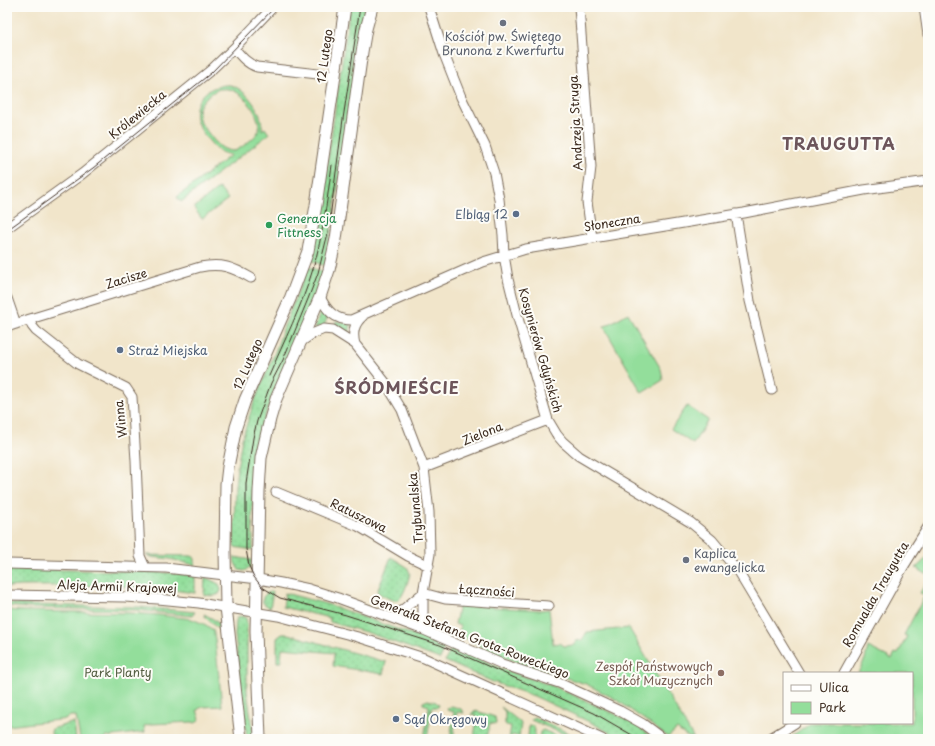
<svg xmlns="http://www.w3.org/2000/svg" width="935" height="746" font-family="'Playpen Sans',sans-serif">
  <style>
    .grass { fill: url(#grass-dots); stroke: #67845c }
    .green { fill: #93de9b; stroke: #67845c; fill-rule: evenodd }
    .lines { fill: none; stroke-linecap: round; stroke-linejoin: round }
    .minor-casing { stroke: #7b6b5a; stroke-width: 11 }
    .major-casing { stroke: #7b6b5a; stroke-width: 13 }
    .minor { stroke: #fff; stroke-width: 9 }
    .major { stroke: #fff; stroke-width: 11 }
    .tram { stroke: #3b2a1e; stroke-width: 1 }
    .worship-dot { fill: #6b7280; stroke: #fdfcf7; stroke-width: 1.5 }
    .service-dot { fill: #5c6f8a; stroke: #fdfcf7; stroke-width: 1.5 }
    .leisure-dot { fill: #2e9e5b; stroke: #fdfcf7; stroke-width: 1.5 }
    .education-dot { fill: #8d6e63; stroke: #fdfcf7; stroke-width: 1.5 }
    .labels { text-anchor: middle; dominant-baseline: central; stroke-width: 4; stroke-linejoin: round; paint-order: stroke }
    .worship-label { font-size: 12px; fill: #5b616d; stroke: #fdfcf7 }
    .street-label { font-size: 12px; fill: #3b2a1e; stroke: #fdfcf7 }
    .service-label { font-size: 12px; fill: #4e5e75; stroke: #fdfcf7; text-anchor: start }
    .leisure-label { font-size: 12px; fill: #27864d; stroke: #fdfcf7; text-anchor: start }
    .education-label { font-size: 12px; fill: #785e54; stroke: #fdfcf7; text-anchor: end }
    .park-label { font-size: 12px; fill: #556044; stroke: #fdfcf7 }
    .district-label { font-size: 16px; font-weight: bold; letter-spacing: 1px; fill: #6d555b; stroke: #fdfcf7 }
  </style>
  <defs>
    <pattern id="grass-dots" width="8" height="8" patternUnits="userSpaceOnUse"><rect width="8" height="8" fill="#93de9b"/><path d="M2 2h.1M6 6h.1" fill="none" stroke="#80bf85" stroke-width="1.8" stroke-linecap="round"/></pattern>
  </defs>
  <rect width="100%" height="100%" fill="#fdfcf7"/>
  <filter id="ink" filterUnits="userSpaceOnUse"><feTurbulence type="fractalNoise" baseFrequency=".025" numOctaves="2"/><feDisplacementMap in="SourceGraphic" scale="8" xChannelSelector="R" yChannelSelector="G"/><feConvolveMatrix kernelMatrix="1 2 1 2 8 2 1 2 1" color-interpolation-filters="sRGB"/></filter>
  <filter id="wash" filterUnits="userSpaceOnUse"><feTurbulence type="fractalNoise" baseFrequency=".012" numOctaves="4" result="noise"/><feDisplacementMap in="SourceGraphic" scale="16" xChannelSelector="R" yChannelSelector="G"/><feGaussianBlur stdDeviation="0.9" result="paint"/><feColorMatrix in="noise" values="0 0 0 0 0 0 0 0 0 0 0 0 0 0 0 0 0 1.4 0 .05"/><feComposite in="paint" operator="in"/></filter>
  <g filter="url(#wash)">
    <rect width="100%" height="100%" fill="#f1e5ca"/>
    <path class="grass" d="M350 7H365L339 180 325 266 310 260 318 228Z
      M308 267 323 272C319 284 316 296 311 307 292 352 268 395 258 443 250 478 253 515 253 550L234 547 235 487 237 468 242 439 254 402 274 355 284 326Z
      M323 310 328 316 324 326 315 328V327L321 311Z
      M336 321 351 324 349 335 334 327Z
      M146 555 193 556 195 559V565L170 559 152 557Z
      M234 557 252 560 250 568 244 571 239 570 235 563Z
      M391 557 407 567 410 573C409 579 403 598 398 600 393 602 382 595 377 592Z
      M7 569C46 570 85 570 124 571 148 572 172 572 195 576V593C138 584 79 586 21 586L7 587Z
      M205 577 219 584 221 590 219 594 214 596 204 595Z
      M273 591 270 608 263 603V597L267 593Z
      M285 593 330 605 405 632 446 643 440 659 369 633 330 622V618L283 607Z
      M7 603 27 605 139 607 195 612 192 616 137 610 28 608 7 606Z
      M204 614 215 620 223 630H219L205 617Z
      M242 616 246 618 247 623V691L254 739H247L235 635 236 620 238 617Z
      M282 634H288L386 662 383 674 333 666 334 653 282 648 281 662H277V638Z
      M453 645 500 668 553 686 615 714 637 726 655 739H621L594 724 534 696 493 682 445 661Z
      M428 700 436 702 439 705 438 707H432L427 739H424L429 706 423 704V702Z
      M452 706 461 709 464 713 457 712 453 739H450L454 712 447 710 448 708Z
      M501 707 520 722 521 724 519 737 512 735 511 739H509L511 726 506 725 505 724V712Z
      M476 711 495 717 496 724 490 723 487 739H474L477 716 471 715 473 712Z
      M534 717 581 739H575L531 720Z
      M74 722 76 739H52L51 732 52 729Z
      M543 730 564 739H539L540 732Z"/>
    <path class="green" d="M230 85C247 89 264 114 262 130L265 128 269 134 181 202 177 197 231 155C226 154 221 153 217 149 211 145 197 126 196 119 192 98 211 84 230 85ZM219 89C224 89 228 88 232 90 245 94 263 118 258 132 256 137 239 150 234 151 222 151 216 143 209 134 206 130 202 125 200 121 193 106 208 94 219 89Z
      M219 188 228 199 202 219 194 208Z
      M628 313 661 369 663 380 642 393 604 327Z
      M687 406 708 420 693 444 671 429Z
      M928 557V575L916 568Z
      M928 579V739H789L811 723H912V673H858L865 659 868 647 892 659 895 653 898 654 907 636 904 635 925 595 920 593Z
      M459 605 541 610 549 609 553 644 560 643 564 646 574 645 576 641 582 640 587 632 629 628 694 739 686 736 677 729 668 737 617 700 586 684 544 671 531 668 488 650 459 635 460 626 455 624Z
      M7 610 22 611 129 613 159 615 192 619 206 625 213 630 215 639 222 706 202 707 197 710 200 719 196 723 192 722 151 724 144 726 145 732 106 737V739H80L76 716H70L67 719 7 726Z
      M529 725C537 726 535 733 534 739L528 738Z"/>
  </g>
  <g filter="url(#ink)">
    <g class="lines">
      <defs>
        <path id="minor" d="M429 7 444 54 461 97 485 146 494 173 499 199 503 235 504 255 508 279 517 315 548 420 557 435 563 442 579 456 690 522 712 540 737 570 799 673
          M579 7 591 167 587 202 592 238
          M924 7 928 35
          M234 48C241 56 247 64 257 67L335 76
          M736 214 750 301 772 390
          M7 228 82 174 211 70 234 48 273 7
          M320 297C327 311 335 320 351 320L483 262 526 249 744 213 864 190 928 181
          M7 298 16 324
          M30 319 32 326 36 331 78 364 126 388 132 397 136 461 140 556 145 567
          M7 327 30 319 200 267C222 263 232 267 251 278
          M302 341 312 334 324 329 333 330 355 344 385 382 402 410 424 468 429 512 430 554 423 593V619L424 630
          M355 344C352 332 354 324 363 316
          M424 468 548 420
          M276 492 358 526 408 556 429 566
          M7 564 166 568 258 579 281 583 309 589 338 598 424 630 502 664 559 683 620 711 643 724 663 739
          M423 593 445 599 549 606
          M7 595 124 597 158 599 199 603 278 616 358 637 424 658 602 739
          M393 618 423 593
          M844 673 902 569 928 527
          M769 739 795 723"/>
        <path id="major" d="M241 739 226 607 225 550 226 484 228 467 236 427 245 400 290 299 308 251 316 205 345 7
          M260 739 256 631 259 491 261 458 270 419 276 399 320 297 329 270 336 239 362 52 366 29 372 7"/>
      </defs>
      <use href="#minor" class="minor-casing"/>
      <use href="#major" class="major-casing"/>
      <use href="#minor" class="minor"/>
      <use href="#major" class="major"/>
      <path class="tram" d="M360 7 343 119 328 233 318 273 308 299 283 360 271 383 257 421 253 438 246 483V549L249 566 254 577 262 587 280 598 346 615 440 645 594 713 639 739
        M7 230 93 168 211 73 275 7
        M269 376C284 341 302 306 313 269 323 235 327 200 332 165"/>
    </g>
  </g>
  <g class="worship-dot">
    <circle cx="503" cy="23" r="4"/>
    <circle cx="686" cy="560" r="4"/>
  </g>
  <g class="service-dot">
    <circle cx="516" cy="214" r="4"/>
    <circle cx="120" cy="350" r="4"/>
    <circle cx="396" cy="719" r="4"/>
  </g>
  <circle class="leisure-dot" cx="269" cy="225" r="4"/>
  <circle class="education-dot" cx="721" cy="673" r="4"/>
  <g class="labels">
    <g class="worship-label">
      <text x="503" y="36">Kościół pw. Świętego<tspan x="503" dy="14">Brunona z Kwerfurtu</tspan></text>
      <text x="694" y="553" text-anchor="start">Kaplica<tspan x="694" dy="14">ewangelicka</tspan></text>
    </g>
    <g class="street-label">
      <text transform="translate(324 56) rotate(-82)">12 Lutego</text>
      <text transform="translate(137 114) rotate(-39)">Królewiecka</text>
      <text transform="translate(575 123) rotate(-93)">Andrzeja Struga</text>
      <text transform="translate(612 222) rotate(-9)">Słoneczna</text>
      <text transform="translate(126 278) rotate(-17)">Zacisze</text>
      <text transform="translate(541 350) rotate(74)">Kosynierów Gdyńskich</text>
      <text transform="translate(247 364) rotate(-66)">12 Lutego</text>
      <text transform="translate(120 419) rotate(-96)">Winna</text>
      <text transform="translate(482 433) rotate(-22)">Zielona</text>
      <text transform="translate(415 508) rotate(-95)">Trybunalska</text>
      <text transform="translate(359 515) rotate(26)">Ratuszowa</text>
      <text transform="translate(117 586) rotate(2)">Aleja Armii Krajowej</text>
      <text transform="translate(487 590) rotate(4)">Łączności</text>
      <text transform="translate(875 594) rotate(-60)">Romualda Traugutta</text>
      <text transform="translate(470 636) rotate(21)">Generała Stefana Grota-Roweckiego</text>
    </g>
    <g class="service-label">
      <text x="508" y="214" text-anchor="end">Elbląg 12</text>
      <text x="128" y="350">Straż Miejska</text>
      <text x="404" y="719">Sąd Okręgowy</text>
    </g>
    <g class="leisure-label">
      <text x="277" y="218">Generacja<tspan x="277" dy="14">Fittness</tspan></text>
    </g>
    <g class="education-label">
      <text x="713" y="666">Zespół Państwowych<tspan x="713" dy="14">Szkół Muzycznych</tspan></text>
    </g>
    <g class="park-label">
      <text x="118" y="672">Park Planty</text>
    </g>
    <g class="district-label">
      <text x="839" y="143">TRAUGUTTA</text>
      <text x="397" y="387">ŚRÓDMIEŚCIE</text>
    </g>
  </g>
  <rect width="935" height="746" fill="none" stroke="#fdfcf7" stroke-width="24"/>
  <rect x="783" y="672" width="130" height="52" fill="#fdfcf7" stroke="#afa8a0"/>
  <rect x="791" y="685" width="20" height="6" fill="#ffffff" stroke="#afa8a0"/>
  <text x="819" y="692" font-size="12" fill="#3b2a1e">Ulica</text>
  <rect x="791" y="702" width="20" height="12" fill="#93de9b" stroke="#afa8a0"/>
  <text x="819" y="712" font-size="12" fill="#3b2a1e">Park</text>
</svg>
